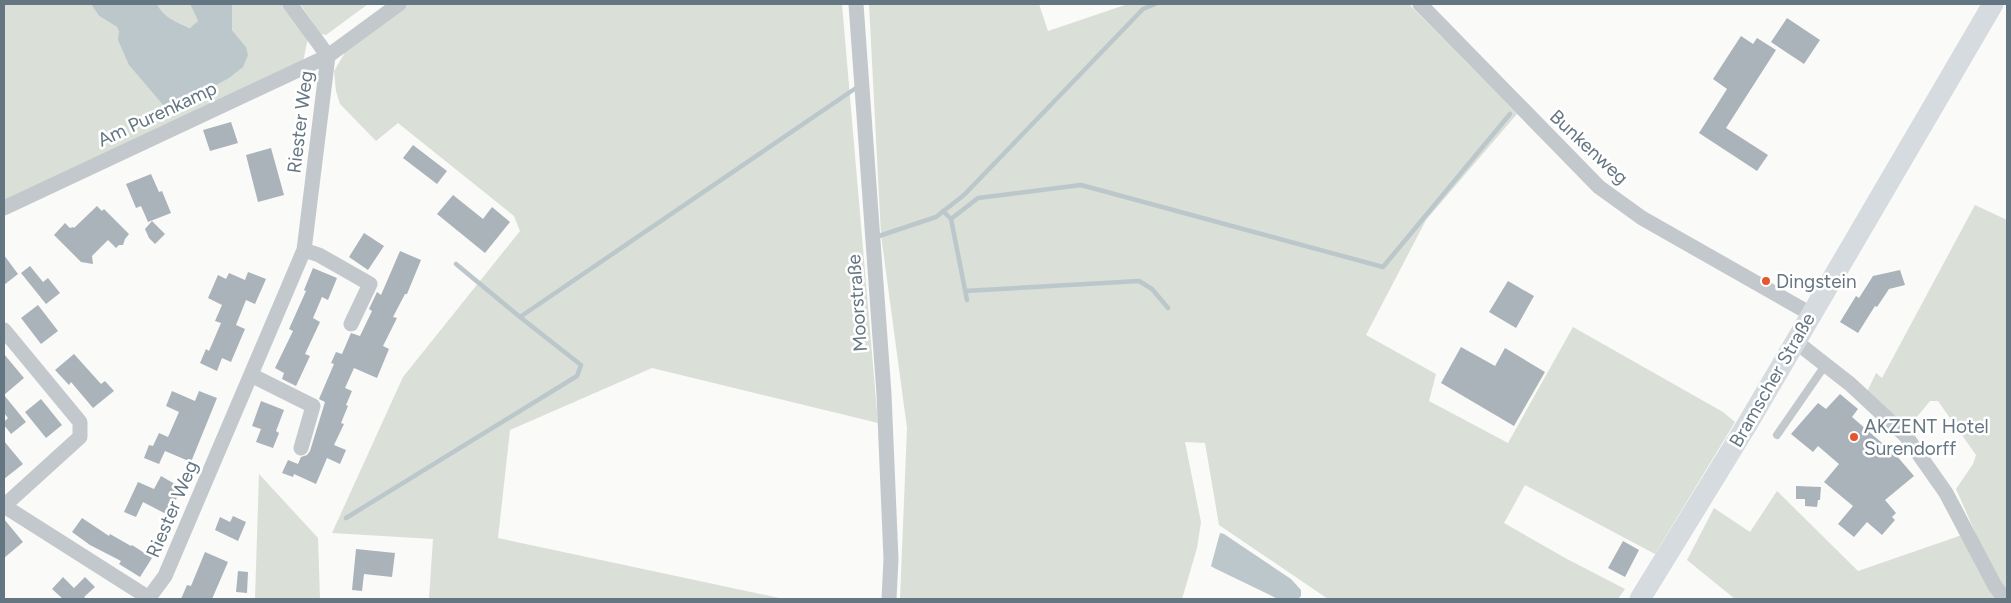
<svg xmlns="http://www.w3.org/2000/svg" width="2011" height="603" font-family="Figtree,sans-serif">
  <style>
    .green { fill: #dadfd7 }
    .water { fill: #bbc7cb }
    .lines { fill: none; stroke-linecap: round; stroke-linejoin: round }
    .stream { stroke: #bbc7cb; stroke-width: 4.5 }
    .building { fill: #aab3b9 }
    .lane { stroke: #c3c8cc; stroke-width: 8 }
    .street { stroke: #c3c8cc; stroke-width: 15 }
    .secondary { stroke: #d6dbdf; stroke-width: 21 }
    .poi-dot { fill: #e4572e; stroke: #fff; stroke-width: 2 }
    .labels { text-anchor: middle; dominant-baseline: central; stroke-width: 5; stroke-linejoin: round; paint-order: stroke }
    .street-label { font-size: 19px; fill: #657683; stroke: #fff }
    .poi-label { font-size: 19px; fill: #657683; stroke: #fff; text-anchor: start }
  </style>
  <rect width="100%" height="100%" fill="#fafaf8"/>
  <path class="green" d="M4 4H91L99 16 117 27 119 32 246 47 232 30V4H284L308 38 303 62 4 201Z
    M157 4H190L198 21 191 28C177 22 164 18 157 4Z
    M300 4H368L326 35 321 34Z
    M408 4H842L878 423 652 368 510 430 498 538 784 599H429L433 539 332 533 403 377 520 231 514 216 398 123 376 141 340 104 336 91 334 71 346 51Z
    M869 4H1039L1048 31 1128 4H1409L1517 114 1426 220 1366 335 1436 374 1429 401 1508 443 1573 327 1723 412 1735 422 1655 554 1525 485 1504 523 1567 559 1625 589 1618 599H1328L1219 525 1205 443 1185 442 1201 522 1197 548 1182 599H900L907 428 881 235Z
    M1975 205 2007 220V597L1998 584 1956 489 1973 464 1976 455 1938 401H1930L1911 424 1902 425 1867 392 1876 373 1882 378Z
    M259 474 318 538 320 599H255Z
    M1777 491 1858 571 1962 535 1998 599H1735L1687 560 1714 508 1750 532Z"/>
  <path class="water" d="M91 4H157C164 18 177 22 190 28L198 21 190 4H232V30L246 47 248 55 243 67 229 78 174 108 164 106 129 65 118 40 119 32 117 27 99 16Z
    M1220 533 1224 534 1291 579 1301 590V596L1298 599H1278L1214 568 1211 566Z"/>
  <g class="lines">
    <path class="stream" d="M943 211 951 219 978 198 1081 185 1383 267 1510 114
      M951 219 967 300
      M879 236 936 217 964 195 1143 9 1155 4
      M965 291 1139 281 1152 289 1168 308
      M520 317 856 88
      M346 518 577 376 581 365 520 317 456 264"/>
  </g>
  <path class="building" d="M1787 18 1820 40 1804 64 1771 42Z
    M1741 36 1753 44 1757 38 1776 50 1726 128 1768 155 1757 171 1699 133 1727 89 1713 79Z
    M231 122 238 143 210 151 203 130Z
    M413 145 447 171 437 184 403 158Z
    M271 148 284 195 258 202 246 155Z
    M151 174 159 192 162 191 171 213 148 222 141 206 136 208 126 184Z
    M453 195 483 219 492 207 510 222 485 253 437 214Z
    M97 206 102 211 104 209 129 234 125 239 123 245H119L116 248 108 240 92 256 93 264 81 262 54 235 65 223 70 228 73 227 74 228Z
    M152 221 165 234 155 244 149 238 145 229Z
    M364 233 384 246 368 270 349 257Z
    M400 251 421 260 407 294H405L393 317 397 318 383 346 389 349 377 378 354 368 345 388 352 391 346 405 348 406 341 423 344 424 334 445 346 450 340 464 327 458 316 484 294 474 293 477 282 473 288 460 298 464 301 457 307 455 310 451 325 402 319 399 334 364 331 363 336 352 342 354 351 333 360 336 372 311 369 309 377 292 381 295Z
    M4 255 18 274 4 285Z
    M30 266 43 282 48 278 60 293 46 304 21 273Z
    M313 268 337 278 328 300 322 297 313 318 320 322 305 354 310 356 296 386 282 379 284 373 275 368 293 331 289 329 306 291 304 290Z
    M1900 270 1905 285 1889 289 1877 307 1875 306 1858 333 1840 322 1856 296 1859 298 1873 276Z
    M248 272 266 279 255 304 246 300 236 325 245 329 231 362 222 358 217 371 200 363 206 349 209 351 221 323 215 321 222 305 208 298 218 275 226 279 229 273 245 280Z
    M1508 281 1534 296 1516 328 1489 312Z
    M38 305 58 331 41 344 21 318Z
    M1461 347 1495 366 1505 348 1545 372 1514 426 1441 383Z
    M4 354 24 378 4 395 26 422 11 434 4 425V422L8 418 4 413Z
    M74 354 101 384 105 381 114 391 93 408 71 382 69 385 55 370Z
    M172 391 195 401 199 391 217 398 191 462 165 451 159 464 144 458 149 445 153 446 159 433 168 437 179 412 166 406Z
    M1840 394 1858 409 1852 417 1889 449 1890 448 1914 476 1885 500 1896 513 1892 517 1895 520 1882 535 1867 522 1854 537 1838 524 1853 506 1824 482 1839 464 1818 446 1813 452 1791 434 1818 403 1826 409Z
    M41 399 62 425 46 438 25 412Z
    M261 401 284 410 276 431 279 433 273 448 256 442 261 429 252 426Z
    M4 441 23 464 4 479Z
    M161 476 182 488 168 515 143 502 136 517 124 512 138 482 154 489Z
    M1796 486 1821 487 1820 500H1818L1817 507 1805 506V499H1796Z
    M233 516 246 522 238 541 215 530 220 517 230 522Z
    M82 518 109 536 110 534 131 546 132 545 152 558 140 577 119 564 121 561 90 545 72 532Z
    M4 519 23 542 4 558Z
    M1623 541 1639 550 1625 577 1608 568Z
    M356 549 395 553 392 577 364 574 362 591 352 590Z
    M205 552 228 562 212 599H181L187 585 191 586Z
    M238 571 248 572 247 593 236 592Z
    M63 577 74 588 85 577 95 587 84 597 87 599H63L52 589Z"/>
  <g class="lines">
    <path class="lane" d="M1777 435 1826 364"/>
    <path class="street" d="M856 4 884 394 891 559 889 599
      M1420 4 1599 187 1642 218 1811 314
      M4 208 328 56 290 4
      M304 250 319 255 370 284 351 324
      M4 330 80 422V437L5 505
      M1795 341 1850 384 1906 436 1946 493 1995 586 2005 599
      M251 375 313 406 301 448
      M4 506 149 598
      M148 599 165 576 304 250 328 56 399 4"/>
    <path class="secondary" d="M1640 599 1748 423 1993 4"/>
  </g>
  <g class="poi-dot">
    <circle cx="1766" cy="281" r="5"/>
    <circle cx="1854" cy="437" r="5"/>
  </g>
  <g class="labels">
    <g class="street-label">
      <text transform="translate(157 114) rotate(-25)">Am Purenkamp</text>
      <text transform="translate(300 122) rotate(-83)">Riester Weg</text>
      <text transform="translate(1589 147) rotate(43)">Bunkenweg</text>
      <text transform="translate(857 303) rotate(-94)">Moorstraße</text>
      <text transform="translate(1772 380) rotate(-60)">Bramscher Straße</text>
      <text transform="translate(172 509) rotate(-67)">Riester Weg</text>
    </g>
    <g class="poi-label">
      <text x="1776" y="281">Dingstein</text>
      <text x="1864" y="426">AKZENT Hotel<tspan x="1864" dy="22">Surendorff</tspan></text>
    </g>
  </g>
  <rect width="2011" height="603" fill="none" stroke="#657683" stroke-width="10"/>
</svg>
